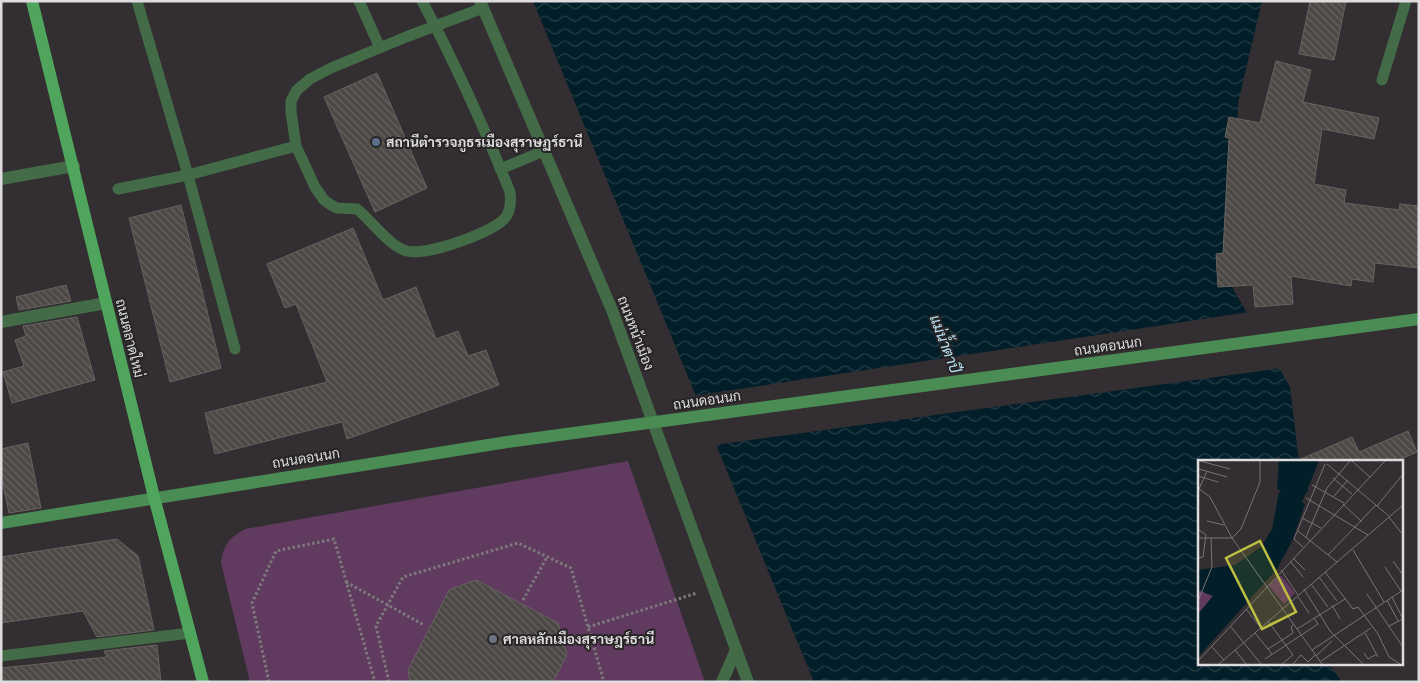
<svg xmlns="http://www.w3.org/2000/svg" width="1420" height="683" font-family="Cabin,Sarabun,sans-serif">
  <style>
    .green { fill: #613a5f }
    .water { fill: url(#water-waves) }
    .pier { fill: #322e31 }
    .building { fill: url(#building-back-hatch); stroke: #666360 }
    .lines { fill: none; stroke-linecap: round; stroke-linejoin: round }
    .path { stroke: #7d7a7c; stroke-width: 3; stroke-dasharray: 2.5 2.5; stroke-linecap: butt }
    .service { stroke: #436b48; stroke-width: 11 }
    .minor { stroke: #436b48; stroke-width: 12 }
    .tertiary { stroke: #436b48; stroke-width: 12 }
    .secondary { stroke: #4a8c53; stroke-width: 12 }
    .primary { stroke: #4ea55b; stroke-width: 12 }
    .service-dot { fill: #5c6f8a; stroke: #282527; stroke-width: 2 }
    .worship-dot { fill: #6b7280; stroke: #282527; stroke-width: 2 }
    .labels { text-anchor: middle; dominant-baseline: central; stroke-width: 4; stroke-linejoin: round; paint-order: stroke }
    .poi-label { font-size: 14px; font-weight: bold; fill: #dedcde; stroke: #282527; text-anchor: start }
    .street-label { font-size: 14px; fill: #dedcde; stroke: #282527 }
    .water-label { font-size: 15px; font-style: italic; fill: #b6e1f4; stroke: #282527 }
    .inset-river { fill: none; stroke: #011e29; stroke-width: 2.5 }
    .inset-road { fill: none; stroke: #777476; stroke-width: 1 }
    .view { fill: #bebf42; fill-opacity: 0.15; stroke: #bebf42; stroke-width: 2.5 }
    .inset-edge { fill: none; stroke: #dedcde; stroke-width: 2.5 }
  </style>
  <defs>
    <pattern id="water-waves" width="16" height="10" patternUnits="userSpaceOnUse" patternTransform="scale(1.25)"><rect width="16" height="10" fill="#011e29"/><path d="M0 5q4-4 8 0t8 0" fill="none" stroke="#263e48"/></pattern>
    <pattern id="building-back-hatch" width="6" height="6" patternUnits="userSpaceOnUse" patternTransform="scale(1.25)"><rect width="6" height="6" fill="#4c4845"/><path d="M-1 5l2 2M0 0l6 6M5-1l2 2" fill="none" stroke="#65625f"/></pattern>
  </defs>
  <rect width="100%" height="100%" fill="#322e31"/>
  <path class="green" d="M628 461 705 682H250L221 563C223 545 229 538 245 529Z"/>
  <path class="water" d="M533 1H1262L1238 103 1232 287 1290 387 1299 462H1199V664H1329L1342 682H814Z"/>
  <path class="pier" d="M1249 312 1283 368 714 445 693 396Z"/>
  <path class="building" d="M1310 1H1346L1334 60 1299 54Z
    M1276 61 1311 70 1303 102 1379 118 1374 139 1322 129 1314 184 1346 190 1344 203 1399 210 1400 204 1419 206V268L1375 263 1373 282 1352 279 1351 286 1291 276 1293 304 1255 307 1253 285 1218 287 1216 254 1223 253 1229 138 1225 137 1229 117 1260 123Z
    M377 73 427 188 375 212 324 97Z
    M181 205 221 368 170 382 129 218Z
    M353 228 383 300 416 287 436 339 458 331 468 356 486 350 499 385 347 439 342 422 215 454 205 413 327 382 296 304 285 308 267 264Z
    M66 285 71 301 19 310 16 297Z
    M77 317 95 380 12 403 3 372 24 366 15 340 26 336 23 326Z
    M1408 431 1417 452 1394 462H1294L1352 437 1359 452Z
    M28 443 41 508 9 513 1 475V449Z
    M117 539 138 556 154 630 97 637 83 611 1 623V557Z
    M476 580 558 623 567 655 553 682H410L408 670 449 590Z
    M157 645 161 682H1V668L107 657 104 651Z"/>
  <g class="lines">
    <path class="path" d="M346 582 424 625
      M523 600 547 557
      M588 627 697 593
      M269 682 252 603 276 551 334 539 375 682
      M389 682 376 626 403 577 518 543 571 568 604 682"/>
    <path class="service" d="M137 1 188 175 235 349
      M359 1 380 48
      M422 1C455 63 484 127 510 192 511 201 511 211 505 218 492 233 427 256 407 251 391 248 371 220 357 209L337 208 331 205 324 200 315 187 296 146 291 112V101L297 90 310 79 331 68 406 37 483 8
      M1382 80 1406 1
      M500 169 544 151
      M118 189 188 175 296 146
      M1 656 190 633"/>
    <path class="minor" d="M1 179 74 166
      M1 322 106 303
      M722 682 736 650"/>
    <path class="tertiary" d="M480 1 612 310 748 682"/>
    <path class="secondary" d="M1 523 507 442 1419 319"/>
    <path class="primary" d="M32 1 154 497 203 682"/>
  </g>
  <circle class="service-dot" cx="376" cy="142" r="5"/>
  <circle class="worship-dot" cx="493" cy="639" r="5"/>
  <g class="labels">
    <g class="poi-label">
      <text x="386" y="142">สถานีตำรวจภูธรเมืองสุราษฏร์ธานี</text>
      <text x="503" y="639">ศาลหลักเมืองสุราษฎร์ธานี</text>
    </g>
    <g class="street-label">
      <text transform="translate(636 333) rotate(69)">ถนนหน้าเมือง</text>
      <text transform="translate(130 338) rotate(76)">ถนนตลาดใหม่</text>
      <text transform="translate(1108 346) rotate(-8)">ถนนดอนนก</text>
      <text transform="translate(707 400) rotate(-8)">ถนนดอนนก</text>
      <text transform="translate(306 458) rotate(-9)">ถนนดอนนก</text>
    </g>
    <g class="water-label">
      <text transform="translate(945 344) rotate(69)">แม่น้ำตาปี</text>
    </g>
  </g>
  <g transform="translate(1198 460)">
    <rect width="205" height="205" fill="#322e31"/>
    <path d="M80 116H84L97 133 86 144 71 126ZM0 130 15 136 0 154Z" fill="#613a5f"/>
    <path d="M81 1H121L104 42 107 44 95 79 79 109 0 197V154L15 136 0 130V110L37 105 63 87 74 69 81 32H84L79 29Z" fill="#011e29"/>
    <path class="inset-river" d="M106 1 109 32M107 17 108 1M109 26 110 1"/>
    <path class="inset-road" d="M2 1 32 9M154 1 172 17M129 4 191 56M1 9 29 17M0 16 20 22M135 18 154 34M114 25 146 43M0 28 12 37 34 78 124 204M1 29 9 11M136 36 150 20M108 38 170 75M145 44 164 62M179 46 205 14M191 57 205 75M104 58 123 68M9 61 26 65M0 69 8 75 5 97 0 98M100 71 139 102M108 77 129 28 152 1M0 78H34L43 69 62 22V1M105 87 96 79 127 4M155 90 186 142M130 95 178 45M95 98 107 110M92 101 105 117M195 101 205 115M187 107 203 131M83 110 100 135M127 112 155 149 160 147 180 174 191 197 202 204M121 117 139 141M113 124 130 147M106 129 132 171 165 204M169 134 205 187M100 137 111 153M194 137 205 159M189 140 200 161M0 141 14 107 13 77M134 145 142 159M48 149 63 168M70 161 95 195 84 204M191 166 205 159M33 167 63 204M99 169 147 139M57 173 74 194M167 173 180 197M14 187 26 200M70 189 95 173 93 167 96 164M37 190 48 204M114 190 205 130M166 193 170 199 179 194M118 196 134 181M67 199 120 164 116 158M0 201 187 1M123 201 173 168M21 204 205 45M95 204 103 195 110 202 117 195"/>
    <path class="view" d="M62 81 98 152 64 169 28 98Z"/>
    <rect width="205" height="205" class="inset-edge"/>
  </g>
  <rect width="1420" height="683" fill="none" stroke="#dedcde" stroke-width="5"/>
</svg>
